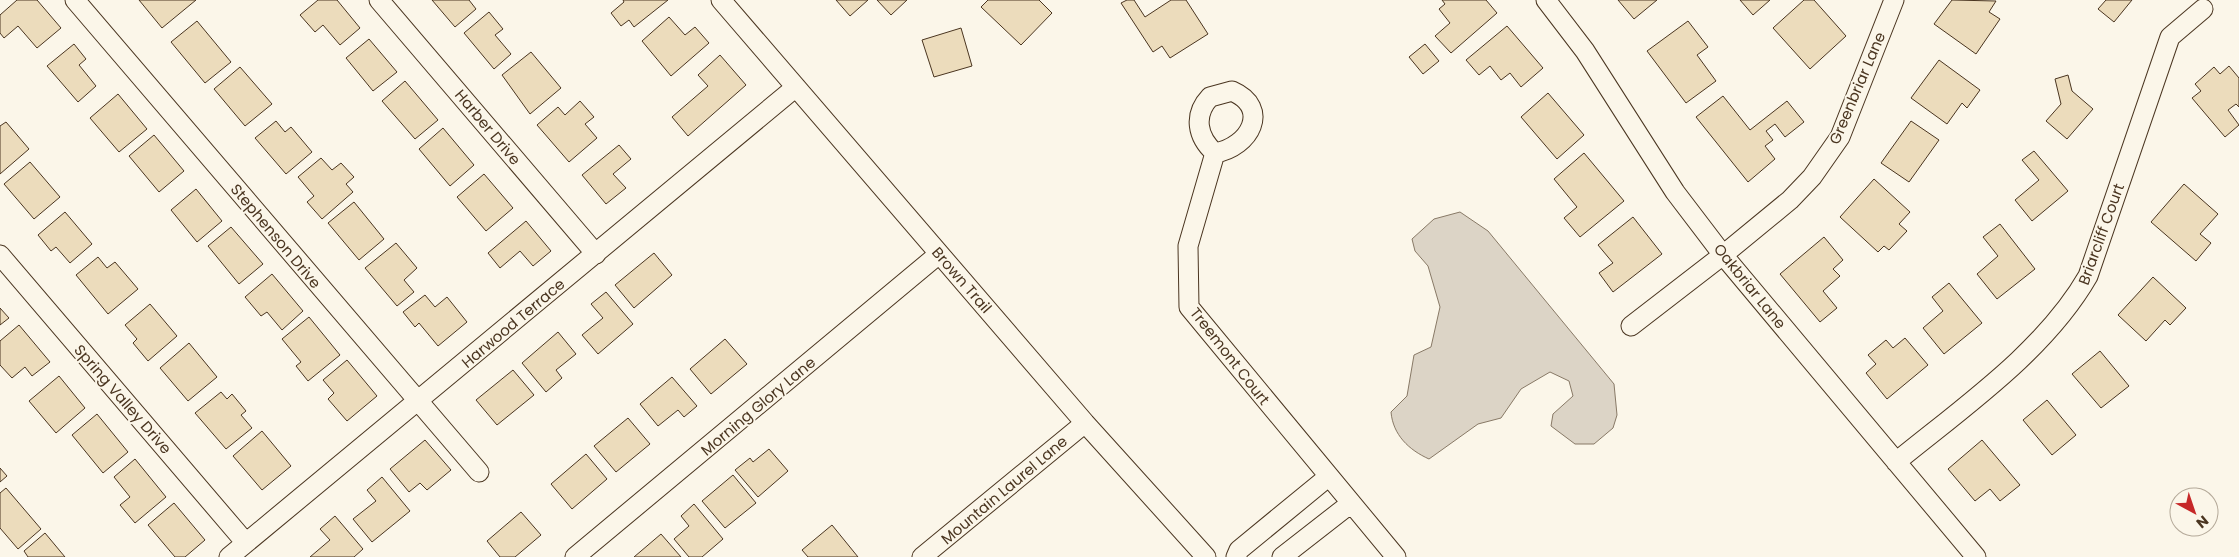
<svg xmlns="http://www.w3.org/2000/svg" width="2239" height="557" font-family="Poppins,sans-serif">
  <style>
    .water { fill: #dcd4c6; stroke: #887966 }
    .building { fill: #ecdcbc; stroke: #4a3520 }
    .lines { fill: none; stroke-linecap: round; stroke-linejoin: round }
    .minor-casing { stroke: #4a3520; stroke-width: 21 }
    .minor { stroke: #fbf6e9; stroke-width: 19 }
    .labels { text-anchor: middle; dominant-baseline: central; stroke-width: 4; stroke-linejoin: round; paint-order: stroke }
    .street-label { font-size: 15px; fill: #4a3520; stroke: #fbf6e9 }
  </style>
  <rect width="100%" height="100%" fill="#fbf6e9"/>
  <path class="water" d="M1460 212 1488 231 1614 384 1617 415 1613 428 1594 444H1575L1551 426 1553 414 1573 396 1569 381 1550 372 1521 389 1501 418 1478 424 1429 459C1409 450 1393 435 1391 412L1407 396 1414 355 1431 347 1440 307 1428 266 1415 251 1412 239 1434 219Z"/>
  <path class="building" d="M17 0H37L61 28 37 48 18 26 4 38 0 33V15Z
    M139 0H196L162 28Z
    M318 0H337L360 28 340 45 323 25 315 32 300 15Z
    M432 0H469L476 9 455 27Z
    M623 0H668L634 27 629 20 621 26 611 13 624 2Z
    M836 0H868L850 16Z
    M877 0H907L891 15Z
    M988 0H1039L1052 13 1021 45 981 7Z
    M1127 0H1134L1145 17 1171 0H1186L1208 34 1170 58 1162 46 1153 52 1121 3Z
    M1442 0H1486L1497 13 1451 53 1435 36 1450 23 1439 9 1445 4Z
    M1618 0H1657L1634 19Z
    M1740 0H1770L1753 15Z
    M1804 0H1814L1846 36 1810 69 1773 28Z
    M1952 0 1996 1 1989 12 2000 19 1976 54 1934 24Z
    M2106 0H2132L2114 22 2098 9Z
    M489 12 503 29 495 35 511 54 494 69 464 33Z
    M669 17 685 35 695 27 709 43 671 76 642 41Z
    M197 21 231 62 205 83 171 42Z
    M1688 21 1708 47 1697 55 1716 81 1686 103 1647 51Z
    M1507 26 1543 68 1521 87 1510 73 1501 80 1490 66 1479 75 1466 60Z
    M961 28 972 66 934 77 922 40Z
    M369 39 397 72 373 91 346 58Z
    M74 44 86 59 79 65 96 86 78 102 47 66Z
    M1425 44 1439 61 1423 74 1409 57Z
    M531 52 561 88 530 114 502 75Z
    M720 55 746 85 688 136 672 117 708 86 698 75Z
    M1939 60 1980 90 1967 108 1962 103 1947 124 1911 98Z
    M2229 66 2239 78V107L2236 104 2228 110 2239 125 2225 137 2192 98 2201 91 2195 84 2214 67 2220 74Z
    M240 67 272 104 245 126 214 89Z
    M2068 75 2072 91 2093 109 2067 139 2046 121 2061 104 2055 79Z
    M405 81 438 120 415 139 382 101Z
    M1548 93 1584 135 1557 159 1521 117Z
    M118 94 147 129 119 152 90 118Z
    M1723 96 1750 130 1787 101 1804 122 1785 137 1775 124 1766 131 1773 140 1765 146 1775 159 1748 182 1696 117Z
    M580 101 594 117 585 124 597 138 569 162 537 125 558 107 565 115Z
    M276 121 285 132 291 127 312 152 286 174 255 138Z
    M1911 121 1939 140 1909 182 1881 163Z
    M6 122 29 149 0 174V126Z
    M443 128 474 165 450 186 419 149Z
    M154 135 184 171 159 192 129 156Z
    M619 145 631 159 613 174 626 188 606 204 582 175Z
    M2034 151 2068 191 2032 221 2015 200 2039 180 2022 160Z
    M1584 153 1624 201 1580 237 1564 218 1577 207 1554 179Z
    M321 158 332 170 341 163 354 177 346 184 353 192 322 219 307 202 314 196 298 177Z
    M30 162 60 197 34 219 4 184Z
    M484 174 513 208 486 231 457 197Z
    M1874 179 1910 212 1899 224 1907 231 1889 250 1884 246 1878 252 1840 217Z
    M2184 184 2218 214 2200 234 2211 243 2196 261 2151 222Z
    M196 189 222 221 197 242 171 210Z
    M354 202 384 239 359 260 328 223Z
    M65 212 92 244 70 263 56 247 51 251 38 235Z
    M1633 217 1662 254 1613 292 1599 273 1613 263 1598 245Z
    M526 221 551 251 533 266 520 251 500 268 488 253Z
    M2000 224 2035 269 1997 299 1977 274 1998 256 1983 237Z
    M231 227 263 264 239 284 208 246Z
    M1824 237 1843 260 1833 269 1840 276 1823 291 1837 308 1820 322 1780 274Z
    M396 243 417 268 404 280 414 292 397 306 365 268Z
    M654 253 672 275 634 308 615 285Z
    M98 257 107 268 115 262 138 289 108 314 76 275Z
    M272 274 303 311 282 330 267 312 261 316 245 297Z
    M2153 277 2186 308 2170 325 2165 320 2146 341 2118 315Z
    M1949 283 1982 323 1944 354 1923 328 1943 311 1932 297Z
    M606 292 633 324 598 354 582 335 603 318 591 304Z
    M425 295 435 307 447 297 467 322 438 346 419 323 415 327 403 312Z
    M150 304 177 336 148 361 133 343 137 339 125 325Z
    M0 308 9 318 0 325Z
    M309 317 340 355 308 381 296 366 301 362 282 339Z
    M19 325 50 362 32 376 25 367 12 378 0 365V341Z
    M558 332 576 354 556 370 562 378 546 392 522 363Z
    M1905 338 1928 365 1887 399 1866 373 1876 364 1868 355 1886 340 1893 348Z
    M725 339 747 364 711 394 690 369Z
    M189 343 217 377 188 401 160 368Z
    M2100 351 2129 386 2101 408 2072 374Z
    M347 360 377 396 347 421 328 399 334 393 323 380Z
    M513 370 534 395 497 425 476 400Z
    M59 376 85 408 56 433 29 401Z
    M672 377 697 406 684 417 678 410 658 426 640 404Z
    M221 392 227 399 232 394 246 411 241 415 252 428 226 449 195 413Z
    M2047 400 2076 435 2052 455 2023 420Z
    M97 414 128 452 103 473 72 435Z
    M628 418 650 444 616 472 594 446Z
    M262 431 291 466 262 490 233 456Z
    M425 440 451 470 427 490 420 483 409 492 390 469Z
    M1982 440 2020 485 2000 501 1990 489 1975 501 1948 469Z
    M769 449 788 471 758 497 735 470 750 458 753 462Z
    M586 454 607 479 572 509 551 484Z
    M135 459 166 497 135 523 120 505 130 497 114 477Z
    M0 468 7 476 0 482Z
    M733 475 756 503 725 528 702 501Z
    M382 477 410 511 372 542 353 519 376 501 367 490Z
    M6 488 41 529 18 549 0 528V493Z
    M174 503 205 540 185 557H175L148 525Z
    M694 504 723 539 702 557H689L674 539 689 526 681 516Z
    M521 512 541 535 515 557H500L487 541Z
    M335 516 363 549 354 557H310L330 540 320 529Z
    M832 525 858 557H808L802 550Z
    M45 533 65 557H28L24 551Z
    M661 534 681 557H634Z"/>
  <g class="lines">
    <defs>
      <path id="minor" d="M75 0 479 472
        M379 0 596 254
        M721 0 1085 423 1206 557
        M1546 0 1585 51 1675 192 1723 255 1976 557
        M1232 91C1271 108 1250 147 1215 153 1197 137 1193 115 1210 97Z
        M1215 153 1188 246 1189 307 1396 557
        M0 255 246 543
        M1631 326 1723 255 1790 200 1812 177 1840 137 1894 0
        M1896 462C1962 408 2045 351 2088 276L2170 37 2203 9
        M229 557 796 87
        M575 557 939 254
        M922 557 1085 423
        M1236 557 1239 550 1328 477
        M1282 557 1350 504"/>
    </defs>
    <use href="#minor" class="minor-casing"/>
    <use href="#minor" class="minor"/>
  </g>
  <g class="labels">
    <g class="street-label">
      <text transform="translate(1857 88) rotate(-67)">Greenbriar Lane</text>
      <text transform="translate(488 127) rotate(50)">Harber Drive</text>
      <text transform="translate(2101 234) rotate(-70)">Briarcliff Court</text>
      <text transform="translate(276 236) rotate(50)">Stephenson Drive</text>
      <text transform="translate(962 280) rotate(49)">Brown Trail</text>
      <text transform="translate(1750 286) rotate(51)">Oakbriar Lane</text>
      <text transform="translate(513 323) rotate(-40)">Harwood Terrace</text>
      <text transform="translate(1230 356) rotate(52)">Treemont Court</text>
      <text transform="translate(123 399) rotate(49)">Spring Valley Drive</text>
      <text transform="translate(758 406) rotate(-40)">Morning Glory Lane</text>
      <text transform="translate(1004 490) rotate(-40)">Mountain Laurel Lane</text>
    </g>
  </g>
  <g transform="translate(2194 512) rotate(140)"><circle r="24" fill="#fbf6e9" stroke="#b4a999"/>
  <path d="M0-4L9 19L0 12L-9 19Z" fill="#c62828"/>
  <text y="-8" font-size="14" font-weight="bold" text-anchor="middle" fill="#4a3520">N</text>
  </g>
</svg>
